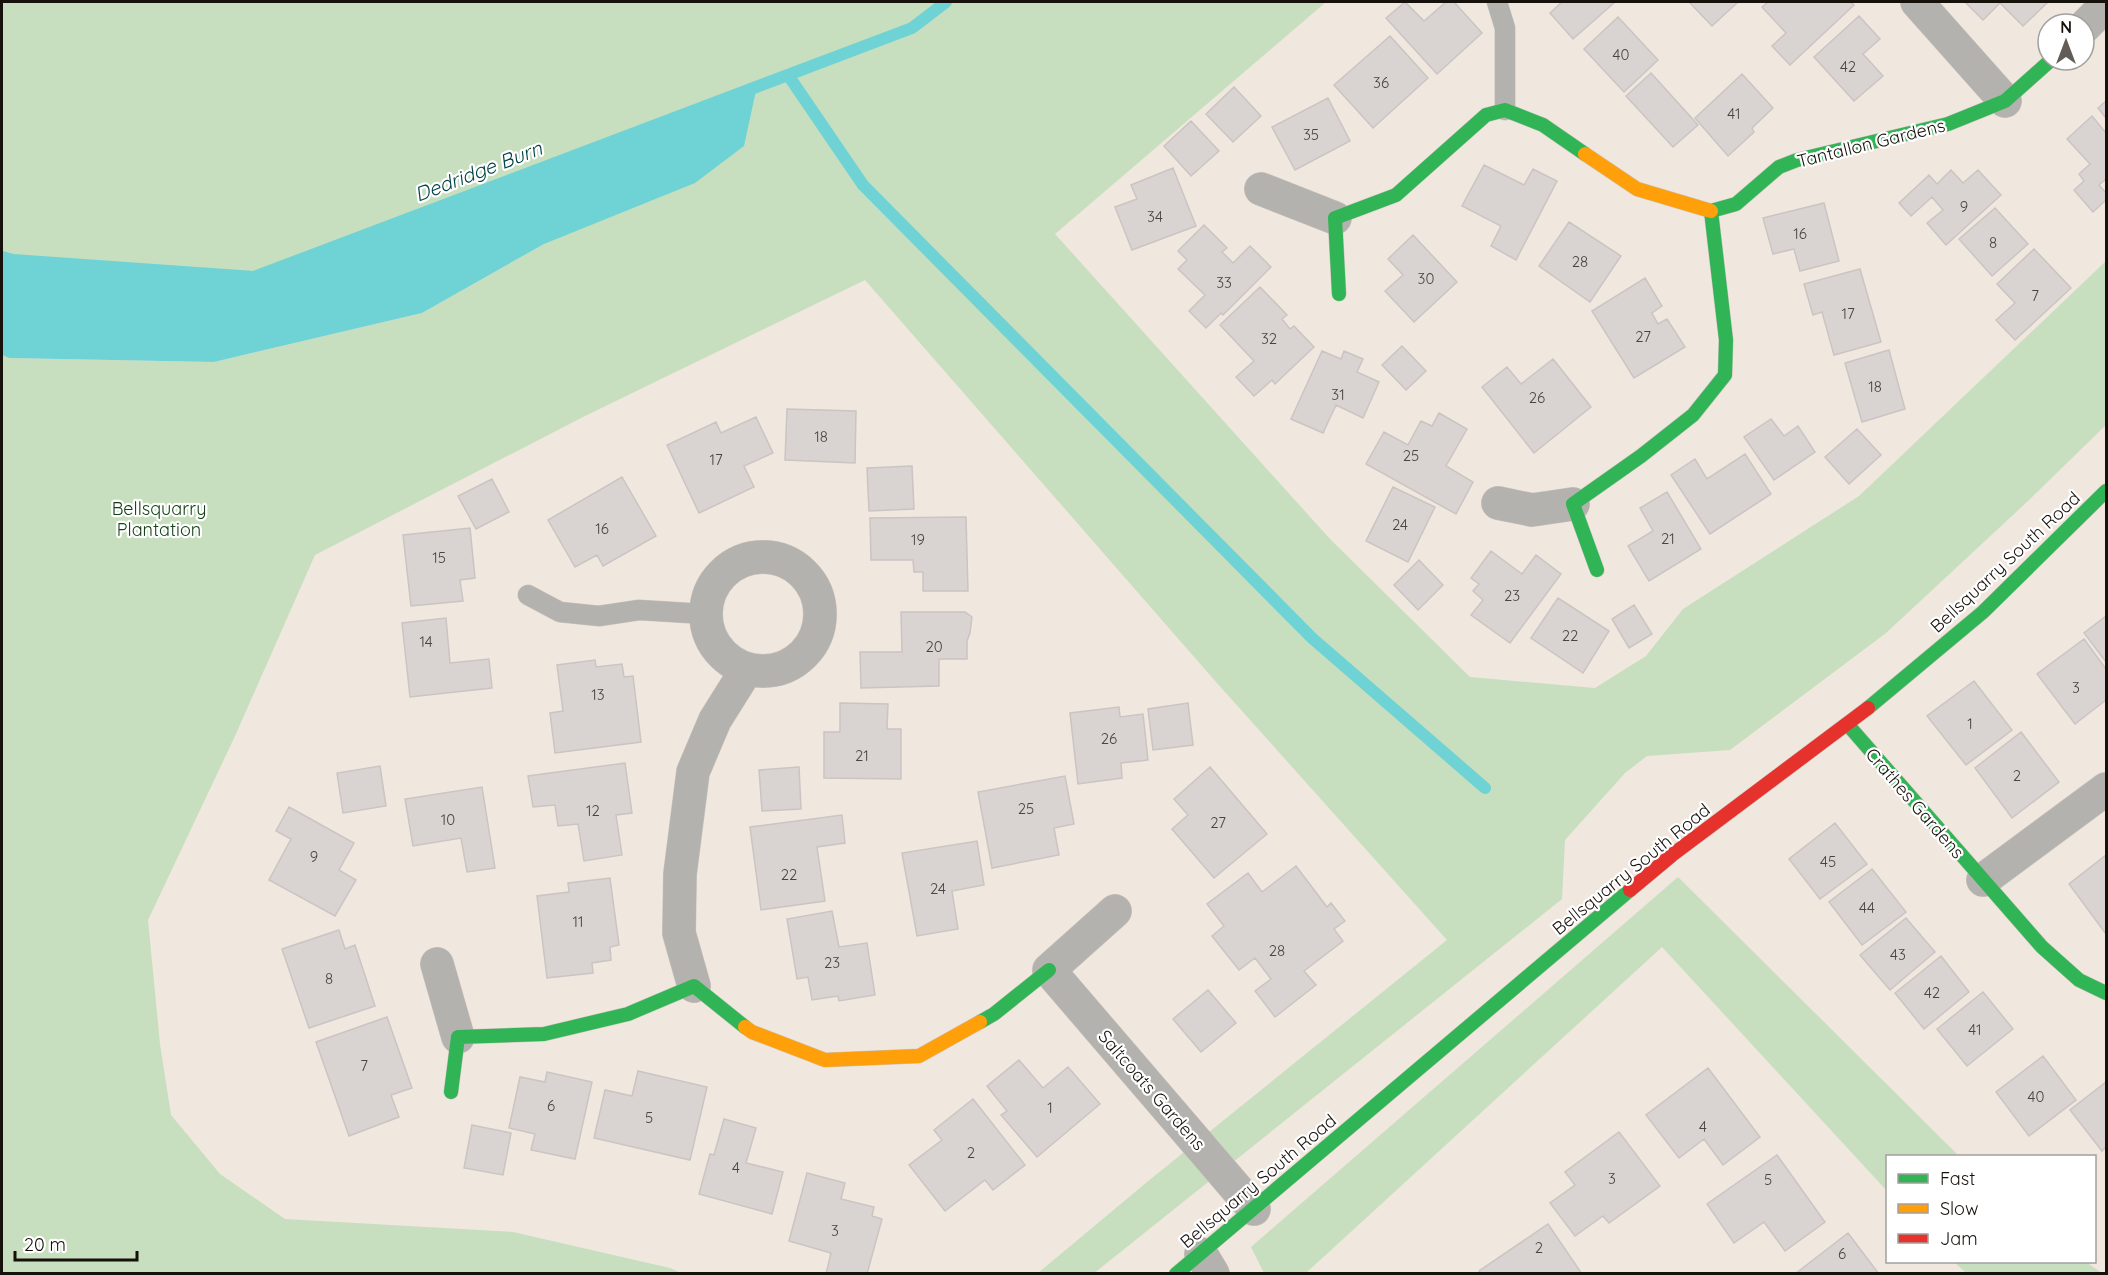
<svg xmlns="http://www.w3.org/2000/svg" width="2108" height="1275" font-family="Quicksand,sans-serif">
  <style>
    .green { fill: #c7dfbe }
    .water { fill: #6fd3d5 }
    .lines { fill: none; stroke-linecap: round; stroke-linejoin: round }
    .stream { stroke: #6fd3d5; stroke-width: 12 }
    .building { fill: #d9d3d2; stroke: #cac4c3; stroke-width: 1.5 }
    .lane-casing { stroke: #ccc5be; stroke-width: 21 }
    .street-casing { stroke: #ccc5be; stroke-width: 34 }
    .fast-casing { stroke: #ccc5be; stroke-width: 15 }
    .slow-casing { stroke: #ccc5be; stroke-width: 15 }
    .jam-casing { stroke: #ccc5be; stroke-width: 15 }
    .lane { stroke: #b4b2af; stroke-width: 20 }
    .street { stroke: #b4b2af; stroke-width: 33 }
    .fast { stroke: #30b455; stroke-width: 14 }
    .slow { stroke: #ff9f0a; stroke-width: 14 }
    .jam { stroke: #e5322d; stroke-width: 14 }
    .labels { text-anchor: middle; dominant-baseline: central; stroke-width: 4.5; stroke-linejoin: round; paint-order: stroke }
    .number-label { font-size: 15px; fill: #4a4440 }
    .street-label { font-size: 18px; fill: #17110c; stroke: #fff }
    .park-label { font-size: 18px; fill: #134114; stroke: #fff }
    .water-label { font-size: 20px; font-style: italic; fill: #004346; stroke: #fff }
  </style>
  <rect width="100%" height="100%" fill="#f0e7de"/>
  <path class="green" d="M2 2H1326L1055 234 1330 539 1470 677 1595 688 1646 656 1683 609 1859 496 2106 261V425L2028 501 1886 633 1730 750 1647 756 1625 773 1565 840 1562 899 1093 1274 1038 1273 1147 1182 1447 940 1216 682 865 280 585 416 315 555 235 736 148 920 160 1044 171 1115 220 1174 285 1219 513 1232 670 1268 681 1273 2 1274V355L9 358 214 362 422 313 544 244 756 87 254 277 13 260 2 257Z
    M1678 877 1959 1156H1888L1887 1191 1662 947 1306 1273H1264L1251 1247Z
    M1954 1262H2086L2102 1273H1966Z"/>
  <path class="water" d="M757 86 744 146 695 183 544 244 422 313 214 362 9 358 2 355V257L13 260 254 277Z"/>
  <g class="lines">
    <path class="stream" d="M788 75 863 185 1312 638 1485 788
      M2 257 13 260 254 277 912 28 946 2"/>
  </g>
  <path class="building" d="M1405 2 1424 21 1446 2H1454L1482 33 1437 74 1386 18Z
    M1562 2H1615L1573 39 1550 13Z
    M1689 2H1738L1712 26Z
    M1768 2H1850L1854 5 1790 65 1772 46 1786 33 1762 7Z
    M1965 2H2048L2023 26 2000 3 1983 20Z
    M1859 16 1880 39 1863 54 1883 76 1854 101 1814 57Z
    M1618 17 1658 60 1624 92 1584 49Z
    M1390 36 1428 78 1373 128 1334 85Z
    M1651 73 1698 125 1673 147 1626 96Z
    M1742 74 1773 108 1752 128 1754 132 1728 156 1695 118Z
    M1234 87 1261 116 1233 142 1206 114Z
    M1328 98 1350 141 1295 170 1272 127Z
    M2106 101V118L2098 108Z
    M2092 116 2106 133V179L2099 185 2106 193V200L2093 212 2074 190 2084 181 2079 174 2090 164 2067 139Z
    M1191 121 1219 151 1191 176 1164 146Z
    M1484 165 1524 185 1533 169 1557 181 1516 260 1491 246 1501 226 1462 206Z
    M1173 168 1196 226 1132 250 1115 207 1137 199 1131 185Z
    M1951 170 1963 183 1978 170 2001 195 1946 245 1927 223 1943 210 1932 197 1911 216 1899 203 1929 175 1937 184Z
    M1824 203 1839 261 1800 271 1794 249 1773 254 1763 218Z
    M1995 208 2028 244 1992 276 1959 239Z
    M1569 222 1621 256 1590 302 1539 266Z
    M1204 225 1227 248 1222 252 1233 263 1250 246 1271 267 1223 315 1221 313 1206 328 1189 311 1205 295 1178 269 1187 260 1178 251Z
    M1413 235 1457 282 1414 322 1385 291 1403 275 1388 259Z
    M2034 249 2071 288 2015 340 1996 320 2015 303 1997 284Z
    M1860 269 1881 342 1834 355 1822 312 1813 315 1804 284Z
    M1645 278 1662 306 1652 313 1658 324 1667 319 1685 347 1634 378 1592 311Z
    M1260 287 1287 315 1282 319 1290 329 1294 326 1314 347 1275 384 1272 380 1254 396 1236 377 1254 361 1220 325Z
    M1402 346 1426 371 1406 390 1382 365Z
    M1889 350 1905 409 1862 422 1845 363Z
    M1322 351 1341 359 1344 351 1363 359 1357 372 1379 382 1363 418 1336 405 1323 433 1291 419Z
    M1553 359 1591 407 1534 453 1482 387 1507 367 1521 384Z
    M787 409 856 411 855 463 785 460Z
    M1439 413 1467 429 1446 466 1473 482 1456 514 1366 464 1384 432 1408 445 1421 421 1432 426Z
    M756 417 773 453 744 466 754 487 699 513 667 445 716 422 721 433Z
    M1771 419 1784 436 1798 426 1815 452 1774 480 1744 437Z
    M1857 429 1881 455 1849 484 1825 457Z
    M1745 454 1771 494 1710 534 1671 475 1695 459 1707 479Z
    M912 466 914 509 869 511 867 468Z
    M622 477 656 536 603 566 597 555 575 567 548 520Z
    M492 479 509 512 476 529 458 496Z
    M1393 487 1435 507 1408 562 1366 541Z
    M1667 492 1701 549 1649 581 1628 546 1653 531 1640 508Z
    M966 517 968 591H923V572H914L913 560H871L870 518Z
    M470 528 475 578 460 580 463 601 411 606 403 535Z
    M1491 551 1522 574 1536 555 1561 574 1510 643 1471 615 1483 600 1473 591 1479 584 1471 578Z
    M1419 560 1443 585 1418 610 1394 585Z
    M1558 598 1609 631 1583 673 1531 638Z
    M1634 605 1652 634 1629 648 1612 619Z
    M901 612H965L972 617 970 633 967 641V659H939V686L861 688 860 652H902Z
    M2106 616V662L2084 633Z
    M446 618 450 663 489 659 492 688 410 697 402 623Z
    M2084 639 2106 669V700L2075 724 2037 674Z
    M595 660 596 667 622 664 624 677 633 676 641 742 555 753 550 713 563 711 557 665Z
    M1974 681 2012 730 1966 765 1927 716Z
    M840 703 888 704 887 729H901V779L824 778V732H840Z
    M1188 703 1193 745 1153 750 1148 709Z
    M1119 707 1120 717 1143 714 1148 760 1121 763 1122 778 1078 784 1070 713Z
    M2021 732 2059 782 2012 818 1975 768Z
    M625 763 632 813 616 815 622 855 584 861 578 824 558 826 555 805 533 807 528 776Z
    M380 766 386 806 343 813 337 773Z
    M799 767 801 809 762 811 759 770Z
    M1210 767 1267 834 1214 878 1172 829 1188 815 1174 799Z
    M1065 776 1074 824 1054 828 1059 855 992 868 978 792Z
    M482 787 495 868 467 872 461 838 413 846 405 799Z
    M289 807 354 843 339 870 356 880 335 916 269 880 291 839 276 831Z
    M842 815 845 843 817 847 825 901 761 910 750 827Z
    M1835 823 1867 864 1820 899 1789 859Z
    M977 841 984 885 952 891 958 929 917 936 902 853Z
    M2106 855V934L2069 884Z
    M1296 866 1327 907 1331 903 1345 921 1334 929 1343 941 1304 971 1316 985 1275 1017 1255 991 1271 979 1255 958 1239 970 1212 936 1224 926 1207 904 1248 873 1262 892Z
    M1872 869 1906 912 1862 945 1829 902Z
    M610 878 619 945 610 947 611 960 592 963 593 973 547 978 537 896 569 892 568 883Z
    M832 911 839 947 867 943 875 995 839 1001 838 996 812 1000 808 977 797 979 787 919Z
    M1906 918 1935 952 1890 990 1860 955Z
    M339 930 345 949 355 945 375 1006 309 1028 282 949Z
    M1941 956 1969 992 1924 1029 1895 993Z
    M1208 990 1236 1023 1201 1052 1173 1019Z
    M1983 992 2013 1029 1967 1066 1937 1029Z
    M387 1017 412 1088 391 1095 399 1117 349 1136 316 1042Z
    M2043 1056 2076 1100 2029 1136 1996 1092Z
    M1019 1060 1043 1088 1068 1067 1100 1104 1037 1157 1001 1115 1007 1111 987 1086Z
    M1708 1068 1760 1137 1723 1165 1704 1139 1679 1158 1646 1115Z
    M638 1071 707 1087 690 1160 594 1138 605 1090 632 1096Z
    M547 1072 592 1082 575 1159 531 1150 535 1134 509 1128 520 1077 545 1082Z
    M2106 1082V1147L2102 1151 2070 1110Z
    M973 1099 1025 1165 993 1190 985 1180 945 1211 909 1165 942 1140 934 1130Z
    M724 1119 756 1128 746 1163 783 1172 772 1214 699 1194 710 1154 714 1155Z
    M472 1125 511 1133 503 1175 464 1168Z
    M1619 1132 1660 1186 1609 1223 1603 1216 1575 1236 1550 1203 1575 1185 1565 1172Z
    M1777 1155 1825 1222 1785 1251 1764 1222 1734 1243 1707 1204Z
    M807 1173 845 1183 841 1199 874 1207 872 1216 882 1219 867 1274H826L831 1253 789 1241Z
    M1548 1224 1582 1274H1481L1479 1271Z
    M1848 1233 1879 1274H1795Z"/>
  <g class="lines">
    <defs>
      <path id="lane" d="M1497 2 1505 28V110
        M528 595 560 612 599 616 639 610 705 614"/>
      <path id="street" d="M1917 2 2005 101
        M2084 27 2106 5
        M1261 189 1335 218
        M1498 503 1532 510 1573 504
        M706 614a57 57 0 1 1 114 0a57 57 0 1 1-114 0Z
        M1983 880 2106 789
        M1115 911 1049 970 1254 1209
        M437 964 458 1037
        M694 986 679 933 680 874 693 772 715 720 747 669
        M1201 1254 1213 1274"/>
      <path id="fast" d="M1339 294 1335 218 1396 195 1486 115 1505 110 1543 125 1585 154
        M1597 570 1573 504 1641 456 1693 415 1725 375 1726 340 1711 211 1736 204 1779 167 1797 160 1948 124 2005 101 2051 60
        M1868 708 1983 612 2106 491
        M1848 725 2042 947 2079 980 2106 993
        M980 1022 994 1014 1049 970
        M451 1092 458 1037 544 1034 628 1014 694 986 745 1027
        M1176 1274 1630 890"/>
      <path id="slow" d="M1585 154 1637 189 1711 211
        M745 1027 752 1032 825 1060 919 1056 980 1022"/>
      <path id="jam" d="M1630 890 1672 855 1868 708"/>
    </defs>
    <use href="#lane" class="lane-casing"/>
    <use href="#street" class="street-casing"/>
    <use href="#fast" class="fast-casing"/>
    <use href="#slow" class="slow-casing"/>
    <use href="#jam" class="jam-casing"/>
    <use href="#lane" class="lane"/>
    <use href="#street" class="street"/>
    <use href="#fast" class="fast"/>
    <use href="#slow" class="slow"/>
    <use href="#jam" class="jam"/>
  </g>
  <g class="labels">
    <g class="number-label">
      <text x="1621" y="54">40</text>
      <text x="1848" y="66">42</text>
      <text x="1381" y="82">36</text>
      <text x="1734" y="113">41</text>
      <text x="1311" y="134">35</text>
      <text x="1964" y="206">9</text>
      <text x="1155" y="216">34</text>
      <text x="1800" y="233">16</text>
      <text x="1993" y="242">8</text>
      <text x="1580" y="261">28</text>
      <text x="1426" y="278">30</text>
      <text x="1224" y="282">33</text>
      <text x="2035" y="295">7</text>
      <text x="1848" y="313">17</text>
      <text x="1643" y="336">27</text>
      <text x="1269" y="338">32</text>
      <text x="1875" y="386">18</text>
      <text x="1338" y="394">31</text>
      <text x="1537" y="397">26</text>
      <text x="821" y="436">18</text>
      <text x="1411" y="455">25</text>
      <text x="716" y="459">17</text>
      <text x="1400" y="524">24</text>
      <text x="602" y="528">16</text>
      <text x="1668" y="538">21</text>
      <text x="918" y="539">19</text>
      <text x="439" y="557">15</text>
      <text x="1512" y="595">23</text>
      <text x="1570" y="635">22</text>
      <text x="426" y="641">14</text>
      <text x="934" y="646">20</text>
      <text x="2076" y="687">3</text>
      <text x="598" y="694">13</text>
      <text x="1970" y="723">1</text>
      <text x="1109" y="738">26</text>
      <text x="862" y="755">21</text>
      <text x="2017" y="775">2</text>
      <text x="1026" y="808">25</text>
      <text x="593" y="810">12</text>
      <text x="448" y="819">10</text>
      <text x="1218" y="822">27</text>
      <text x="314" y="856">9</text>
      <text x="1828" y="861">45</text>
      <text x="789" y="874">22</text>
      <text x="938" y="888">24</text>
      <text x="1867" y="907">44</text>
      <text x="578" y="921">11</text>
      <text x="1277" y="950">28</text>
      <text x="1898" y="954">43</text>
      <text x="832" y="962">23</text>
      <text x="329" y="978">8</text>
      <text x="1932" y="992">42</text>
      <text x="1975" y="1029">41</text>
      <text x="364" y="1065">7</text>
      <text x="2036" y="1096">40</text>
      <text x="551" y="1105">6</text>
      <text x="1050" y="1107">1</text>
      <text x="649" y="1117">5</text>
      <text x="1703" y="1126">4</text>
      <text x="971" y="1152">2</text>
      <text x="736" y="1167">4</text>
      <text x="1612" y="1178">3</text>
      <text x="1768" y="1179">5</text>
      <text x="835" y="1230">3</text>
      <text x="1539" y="1247">2</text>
      <text x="1842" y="1253">6</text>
    </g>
    <g class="street-label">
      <text transform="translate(1871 143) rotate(-14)">Tantallon Gardens</text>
      <text transform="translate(2005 562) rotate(-43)">Bellsquarry South Road</text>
      <text transform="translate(1915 803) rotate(49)">Crathes Gardens</text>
      <text transform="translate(1631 869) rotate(-39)">Bellsquarry South Road</text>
      <text transform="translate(1152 1090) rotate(49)">Saltcoats Gardens</text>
      <text transform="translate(1258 1181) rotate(-40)">Bellsquarry South Road</text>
    </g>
    <g class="park-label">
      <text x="159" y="508">Bellsquarry<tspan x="159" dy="21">Plantation</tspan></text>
    </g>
    <g class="water-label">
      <text transform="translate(478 171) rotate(-21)">Dedridge Burn</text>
    </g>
  </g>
  <rect width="2108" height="1275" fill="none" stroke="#17110c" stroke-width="6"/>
  <rect x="1886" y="1155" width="210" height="108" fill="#ffffff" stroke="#a2a09e" stroke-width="1.5"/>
  <rect x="1898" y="1174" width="30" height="9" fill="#30b455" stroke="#a2a09e" stroke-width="1.5"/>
  <text x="1940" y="1185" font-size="18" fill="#17110c">Fast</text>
  <rect x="1898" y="1204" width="30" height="9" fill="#ff9f0a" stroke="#a2a09e" stroke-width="1.5"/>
  <text x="1940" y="1215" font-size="18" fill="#17110c">Slow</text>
  <rect x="1898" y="1234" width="30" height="9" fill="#e5322d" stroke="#a2a09e" stroke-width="1.5"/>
  <text x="1940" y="1245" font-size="18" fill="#17110c">Jam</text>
  <g transform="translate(2066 42)"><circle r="28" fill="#ffffff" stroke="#a2a09e" stroke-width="1.5"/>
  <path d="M0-4.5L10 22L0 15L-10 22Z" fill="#635c56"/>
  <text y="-9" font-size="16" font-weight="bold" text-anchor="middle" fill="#17110c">N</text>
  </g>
  <path d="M15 1251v9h122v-9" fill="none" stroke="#17110c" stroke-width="3"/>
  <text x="24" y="1251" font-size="18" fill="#17110c" stroke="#ffffff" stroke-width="4.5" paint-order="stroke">20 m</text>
</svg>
